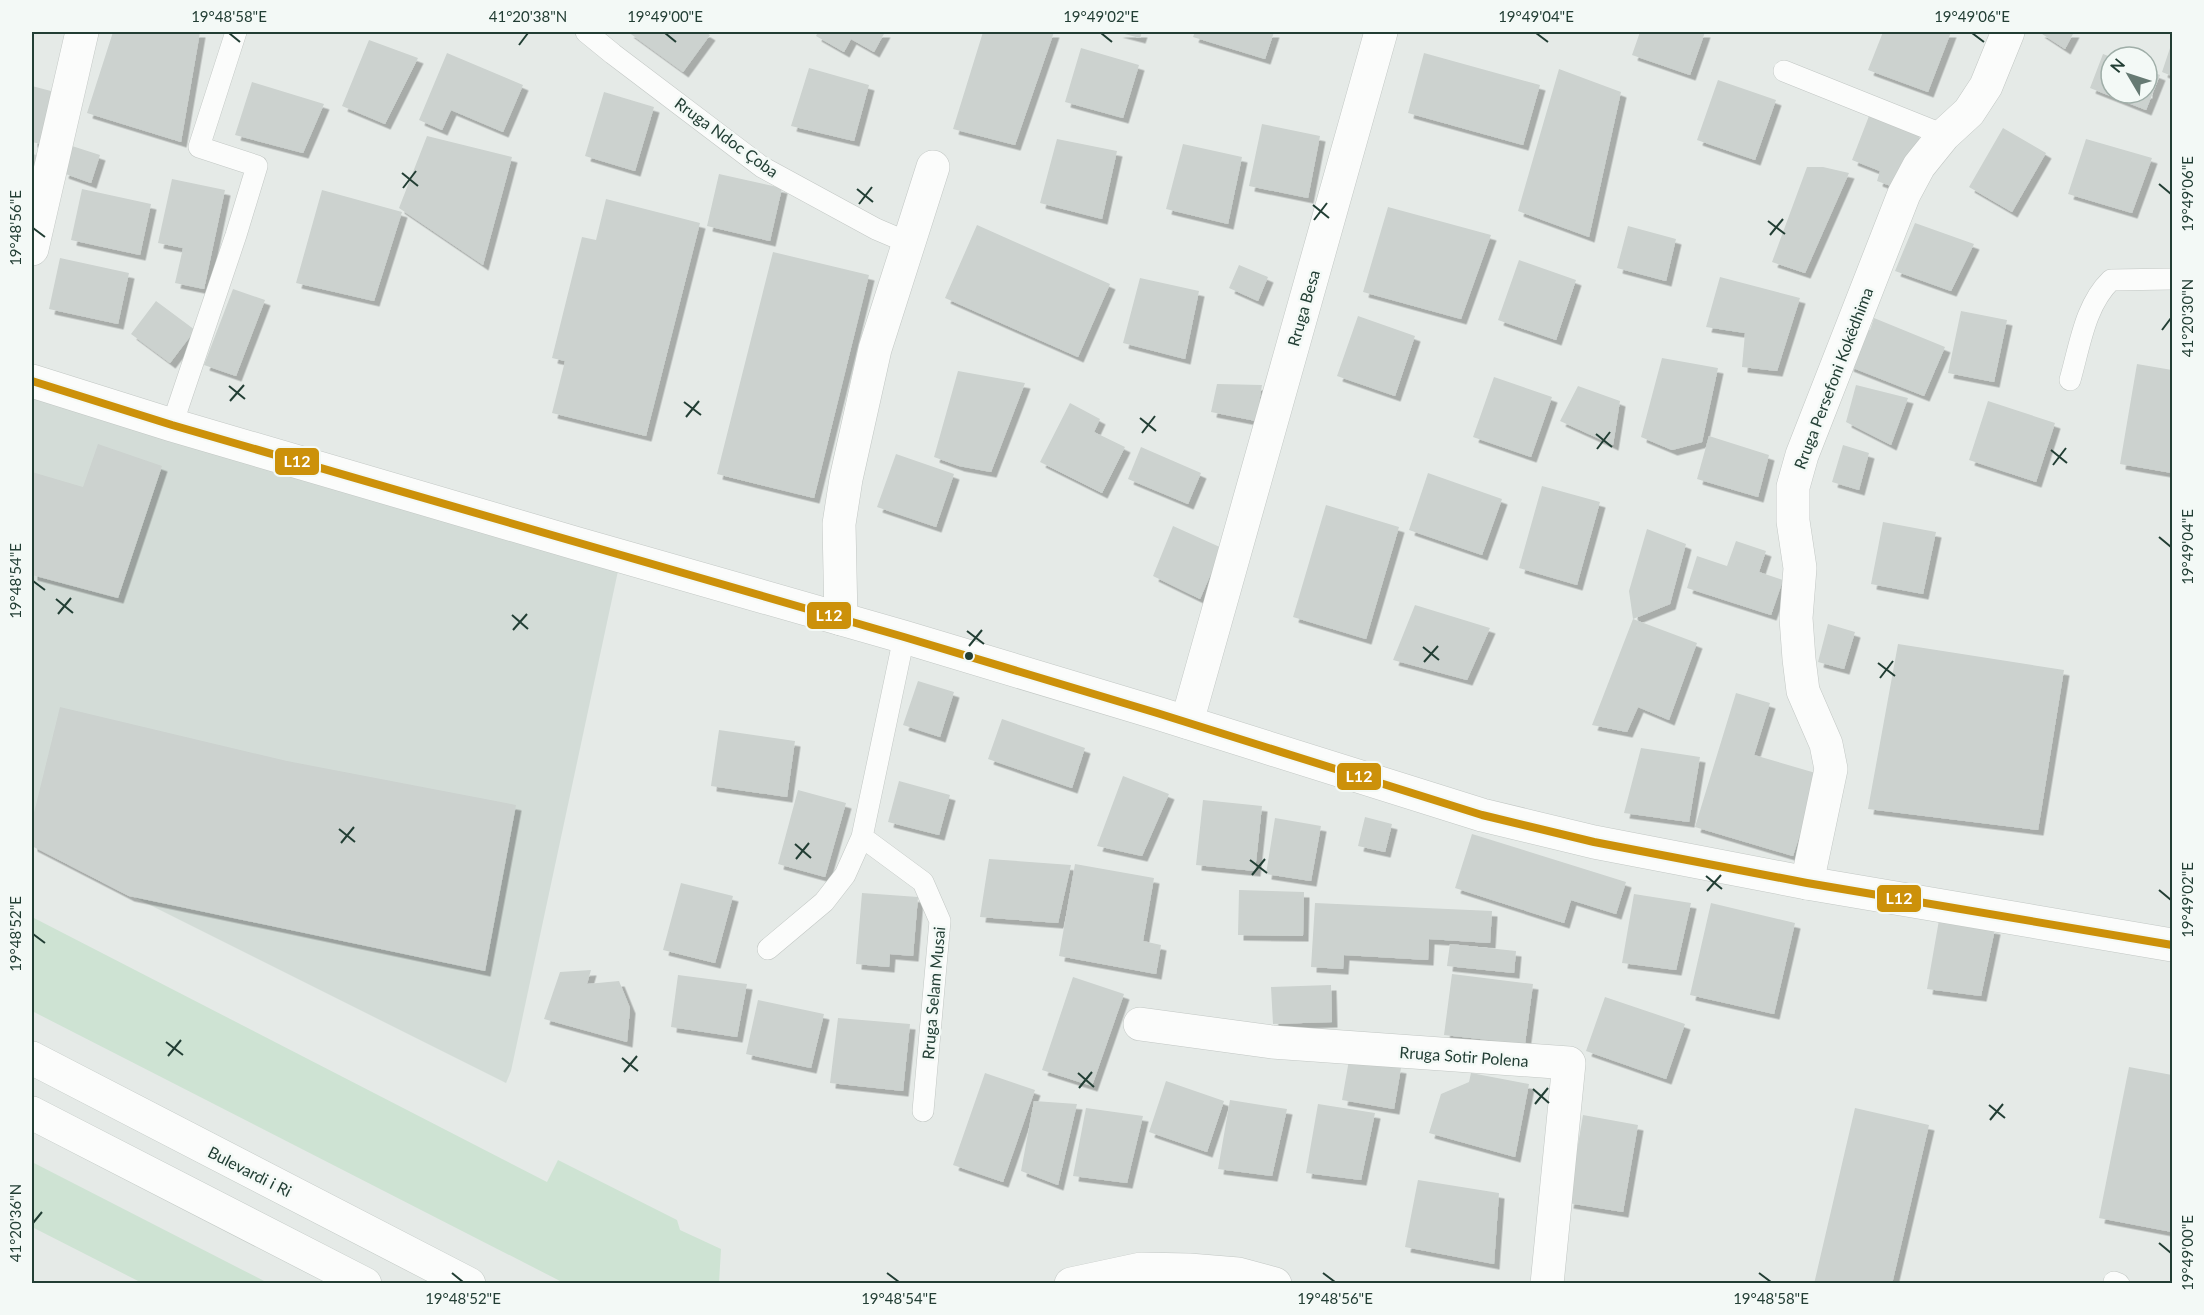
<svg xmlns="http://www.w3.org/2000/svg" width="2204" height="1315" font-family="Lato,sans-serif">
  <style>
    .built { fill: #d3dcd7 }
    .green { fill: #cee3d3 }
    .building { fill: #ccd2cf; filter: url(#shadow) }
    .lines { fill: none; stroke-linecap: round; stroke-linejoin: round }
    .service-casing { stroke: #c2c7c4; stroke-width: 22 }
    .minor-casing { stroke: #c2c7c4; stroke-width: 34 }
    .tertiary-casing { stroke: #c2c7c4; stroke-width: 34 }
    .secondary-casing { stroke: #c1c8c4; stroke-width: 34 }
    .service { stroke: #fbfcfb; stroke-width: 21 }
    .minor { stroke: #fbfcfb; stroke-width: 33 }
    .tertiary { stroke: #fbfcfb; stroke-width: 33 }
    .secondary { stroke: #fbfcfb; stroke-width: 33 }
    .bus-1-casing { stroke: #f3f9f6; stroke-width: 12 }
    .bus-1 { stroke: #cc910a; stroke-width: 8 }
    .ticks { fill: none; stroke: #223e34; stroke-width: 2 }
    .bus-dot { fill: #223e34; stroke: #f3f9f6; stroke-width: 2 }
    .labels { text-anchor: middle; dominant-baseline: central; stroke-width: 5; stroke-linejoin: round; paint-order: stroke }
    .street-label { font-size: 16px; fill: #223e34; stroke: #f3f9f6 }
    .line-badge { stroke: #f3f9f6; stroke-width: 2 }
    .badge-label { font-size: 16px; text-anchor: middle; font-weight: bold; fill: #fff }
    .neatline { fill: none; stroke: #223e34; stroke-width: 2 }
    .ticks-label { font-size: 15px; text-anchor: middle; fill: #223e34 }
  </style>
  <defs>
    <filter id="shadow"><feDropShadow dx="5.5" dy="5.5" stdDeviation="0" flood-color="#0004"/></filter>
  </defs>
  <rect width="100%" height="100%" fill="#e5eae7"/>
  <path class="built" d="M32 381 621 557 511 1071 506 1083 32 846Z"/>
  <path class="green" d="M32 917 547 1182 558 1160 677 1220 680 1230 721 1249 719 1283H564L32 1011Z
    M32 1162 268 1283H142L32 1227Z"/>
  <path class="building" d="M113 32H200L181 142 87 113Z
    M628 32H705L710 35 683 72Z
    M818 32H885L874 52 851 39 844 52 816 36Z
    M983 32H1054L1015 145 953 129Z
    M1117 32H1142L1140 38Z
    M1195 32H1274L1265 59 1193 37Z
    M1640 32H1705L1690 75 1632 55Z
    M1883 32H1951L1928 92 1868 70Z
    M2039 32H2074L2065 49Z
    M369 40 418 58 385 124 342 106Z
    M1081 48 1139 65 1123 118 1065 102Z
    M2170 48 2172 49V76L2162 72Z
    M447 53 523 85 503 132 451 110 442 130 419 120Z
    M1424 53 1540 85 1523 145 1408 113Z
    M2103 54 2111 57V93H2147V70L2160 75 2146 110 2090 88Z
    M809 68 869 85 854 141 791 126Z
    M1559 69 1621 92 1589 237 1518 211Z
    M1718 80 1776 100 1755 160 1697 140Z
    M252 82 324 104 303 153 235 135Z
    M32 86 66 95 54 147 32 142Z
    M604 92 654 107 635 171 585 156Z
    M1869 116 1920 136 1899 189 1877 181 1880 171 1852 160Z
    M1262 124 1320 136 1308 198 1249 186Z
    M2003 128 2046 153 2012 212 1969 187Z
    M427 136 512 157 483 265 399 208Z
    M1057 139 1117 151 1102 219 1040 203Z
    M2086 139 2152 158 2132 213 2068 194Z
    M1183 144 1242 157 1228 224 1166 209Z
    M72 146 100 155 91 183 63 173Z
    M32 154 46 157 32 209Z
    M1807 167H1823L1849 173 1805 273 1772 262Z
    M719 174 782 188 770 241 707 226Z
    M172 179 225 190 204 289 175 283 183 248 158 243Z
    M82 189 151 204 140 255 71 240Z
    M322 190 402 212 374 301 296 283Z
    M606 199 700 223 646 436 552 413 565 361 552 358 582 237 596 240Z
    M1388 207 1491 235 1461 319 1363 292Z
    M1915 223 1974 244 1951 291 1895 271Z
    M977 225 1110 284 1078 357 945 298Z
    M1628 226 1676 239 1666 281 1617 268Z
    M773 252 869 275 814 498 717 474Z
    M60 258 129 273 118 324 49 309Z
    M1519 260 1576 280 1556 340 1498 320Z
    M1239 265 1268 277 1258 301 1229 288Z
    M1720 277 1800 298 1777 371 1742 367 1745 333 1706 327Z
    M1140 278 1199 291 1185 359 1123 343Z
    M233 289 265 300 236 376 204 365Z
    M156 301 195 330 170 363 131 334Z
    M1961 311 2007 320 1994 382 1948 373Z
    M1358 316 1415 336 1395 396 1337 376Z
    M1874 318 1945 347 1924 396 1848 366 1864 327 1870 330Z
    M1662 358 1718 368 1702 442 1672 450 1641 437Z
    M2137 364 2172 370V473L2120 464Z
    M958 371 1025 383 991 472 959 466 934 457Z
    M1494 377 1552 397 1531 457 1473 437Z
    M1217 384 1262 385 1256 421 1211 412Z
    M1856 385 1908 398 1891 445 1846 422Z
    M1578 386 1620 401 1613 445 1560 421Z
    M1988 401 2055 423 2036 482 1969 460Z
    M1070 403 1100 419 1094 432 1125 447 1102 493 1040 462Z
    M1709 436 1769 455 1758 497 1697 479Z
    M98 444 162 466 118 598 32 575V472L83 487Z
    M1843 445 1869 453 1859 490 1832 482Z
    M1141 447 1201 473 1188 504 1128 479Z
    M896 454 954 474 936 527 877 507Z
    M1428 473 1502 499 1482 555 1409 530Z
    M1542 486 1600 502 1577 585 1519 568Z
    M1326 505 1399 527 1366 639 1293 617Z
    M1883 522 1936 532 1923 594 1871 584Z
    M1173 526 1222 548 1200 599 1153 576Z
    M1647 529 1686 544 1670 604 1633 619 1629 591Z
    M1736 541 1766 551 1759 572 1783 580 1771 615 1687 588 1697 556 1727 566Z
    M1415 605 1490 628 1467 680 1393 660Z
    M1633 619 1697 643 1669 720 1638 707 1627 732 1592 725Z
    M1828 624 1855 632 1844 669 1818 662Z
    M1898 644 2064 670 2038 830 1868 809Z
    M918 681 954 692 940 737 903 725Z
    M1736 693 1770 703 1754 755 1819 774 1793 856 1695 827Z
    M60 707 287 761 516 805 485 971 129 896 32 846V821Z
    M1002 719 1085 748 1072 788 988 759Z
    M719 730 795 741 787 797 711 786Z
    M1641 748 1700 757 1689 822 1624 813Z
    M1123 776 1169 794 1142 856 1097 846Z
    M899 781 950 795 939 835 888 822Z
    M798 790 846 803 825 877 778 864Z
    M1203 800 1262 806 1255 871 1196 865Z
    M1365 817 1392 824 1385 852 1358 846Z
    M1275 818 1321 826 1311 881 1266 874Z
    M1472 834 1626 882 1616 914 1571 900 1564 923 1455 888Z
    M989 859 1071 865 1058 923 980 917Z
    M1075 864 1154 878 1143 941 1161 945 1156 974 1059 956Z
    M681 883 733 896 715 963 663 950Z
    M1239 890 1304 892 1303 936 1238 935Z
    M862 893 918 897 913 956 890 954 889 967 856 964Z
    M1634 894 1691 903 1676 970 1622 963Z
    M1315 903 1492 911 1490 943 1429 939 1428 960 1344 955 1343 969 1311 967Z
    M1711 903 1795 923 1774 1014 1690 995Z
    M1939 920 1995 929 1981 996 1927 989Z
    M1450 944 1516 951 1514 973 1447 966Z
    M591 970 587 984 619 981 630 1008 627 1042 544 1019 560 972Z
    M1452 974 1533 984 1525 1044 1444 1035Z
    M678 975 747 984 737 1037 671 1027Z
    M1073 977 1124 994 1092 1086 1042 1070Z
    M1331 985 1332 1022 1273 1024 1271 987Z
    M1605 997 1685 1024 1666 1079 1586 1051Z
    M758 1000 824 1014 811 1068 746 1054Z
    M838 1018 910 1024 903 1091 830 1083Z
    M1349 1060 1401 1068 1394 1109 1342 1100Z
    M2129 1067 2172 1075V1232L2099 1218Z
    M985 1073 1035 1090 1003 1182 953 1165Z
    M1471 1073 1529 1084 1515 1157 1429 1133 1441 1094 1469 1082Z
    M1166 1081 1224 1101 1207 1152 1149 1132Z
    M1230 1100 1287 1109 1272 1176 1218 1169Z
    M1034 1101 1077 1104 1058 1185 1021 1171Z
    M1318 1104 1375 1113 1361 1180 1306 1173Z
    M1086 1108 1143 1116 1127 1183 1073 1176Z
    M1855 1108 1929 1125 1892 1284H1814Z
    M1583 1115 1638 1125 1623 1212 1568 1203Z
    M1418 1180 1499 1193 1494 1264 1405 1247Z"/>
  <g class="lines">
    <defs>
      <path id="service" d="M586 32 613 54 762 167 876 229 909 243
        M1784 71 1944 135
        M2070 380C2080 345 2085 305 2111 280L2172 279
        M172 425 236 235 257 166 199 147 236 32
        M862 837 923 882 940 921 923 1111
        M768 949 824 902 845 875 862 837 904 637
        M2114 1282 2119 1284"/>
      <path id="minor" d="M32 249 82 32
        M841 619 839 524 846 479 875 349 933 167
        M1187 722 1381 32
        M1807 883 1831 769 1826 744 1803 691 1799 659 1796 618 1800 568 1793 521V487L1802 455 1904 194 1919 166 1944 135 1969 112 1986 86 2008 32
        M1140 1024 1272 1042 1569 1063 1547 1284
        M1071 1284 1141 1269 1189 1270 1238 1274 1275 1284"/>
      <path id="tertiary" d="M32 381 172 425 575 543 904 637 1157 713 1482 815 1594 842 1807 883 2172 945"/>
      <path id="secondary" d="M32 1058 469 1284
        M32 1113 365 1284"/>
    </defs>
    <use href="#service" class="service-casing"/>
    <use href="#minor" class="minor-casing"/>
    <use href="#tertiary" class="tertiary-casing"/>
    <use href="#secondary" class="secondary-casing"/>
    <use href="#service" class="service"/>
    <use href="#minor" class="minor"/>
    <use href="#tertiary" class="tertiary"/>
    <use href="#secondary" class="secondary"/>
    <defs>
      <path id="bus-1" d="M32 381 172 425 904 637 1157 713 1482 815 1594 842 1807 883 2172 945"/>
    </defs>
    <use href="#bus-1" class="bus-1-casing"/>
    <use href="#bus-1" class="bus-1"/>
  </g>
  <path class="ticks" d="M229 33 240 42M665 33 676 42M1101 33 1112 42M1536 33 1548 42M1972 33 1984 42M519 45 528 33M402 173 418 186M2159 184 2171 194M403 188 416 171M857 189 873 202M859 204 872 187M1313 205 1329 218M1314 220 1327 203M1768 221 1785 234M33 228 45 237M1770 235 1783 219M2162 330 2171 318M229 386 245 399M230 401 244 385M684 402 701 415M686 417 699 401M1140 418 1156 431M1142 433 1155 416M1596 434 1612 447M1597 449 1610 432M2051 450 2067 463M2053 465 2066 448M2159 537 2171 547M33 581 45 590M56 599 73 613M58 614 71 598M512 615 528 629M513 630 527 614M967 631 984 644M969 646 982 630M1423 647 1439 660M1424 662 1438 646M1878 663 1895 676M1880 678 1893 661M339 829 355 842M341 843 354 827M795 844 811 858M796 859 809 843M1250 860 1267 873M1252 875 1265 859M1706 876 1722 889M2159 890 2171 900M1707 891 1721 875M33 934 45 943M166 1042 183 1055M168 1056 181 1040M622 1058 638 1071M624 1072 637 1056M1078 1073 1094 1087M1079 1088 1092 1072M1533 1089 1549 1103M1535 1104 1548 1088M1989 1105 2005 1118M1990 1120 2003 1104M33 1223 42 1212M2159 1243 2171 1253M452 1273 463 1282M887 1273 899 1282M1323 1273 1335 1282M1759 1273 1771 1282"/>
  <circle class="bus-dot" cx="969" cy="656" r="5"/>
  <g class="labels">
    <g class="street-label">
      <text transform="translate(727 137) rotate(36)">Rruga Ndoc Çoba</text>
      <text transform="translate(1303 308) rotate(-74)">Rruga Besa</text>
      <text transform="translate(1833 378) rotate(-69)">Rruga Persefoni Kokëdhima</text>
      <text transform="translate(933 993) rotate(-85)">Rruga Selam Musai</text>
      <text transform="translate(1464 1056) rotate(4)">Rruga Sotir Polena</text>
      <text transform="translate(250 1171) rotate(27)">Bulevardi i Ri</text>
    </g>
  </g>
  <g class="line-badge">
    <rect x="274" y="447" width="46" height="29" rx="6" fill="#cc910a"/>
    <rect x="806" y="601" width="46" height="29" rx="6" fill="#cc910a"/>
    <rect x="1336" y="762" width="46" height="29" rx="6" fill="#cc910a"/>
    <rect x="1876" y="884" width="46" height="29" rx="6" fill="#cc910a"/>
  </g>
  <g class="badge-label">
    <text x="297" y="467">L12</text>
    <text x="829" y="621">L12</text>
    <text x="1359" y="782">L12</text>
    <text x="1899" y="904">L12</text>
  </g>
  <rect width="2204" height="1315" fill="none" stroke="#f3f9f6" stroke-width="66"/>
  <g transform="translate(2129 75) rotate(309)"><circle r="28" fill="#f3f9f6" stroke="#9faea8" stroke-width="1.5"/>
  <path d="M0-4.5L10 22L0 15L-10 22Z" fill="#667a73"/>
  <text y="-9" font-size="16" font-weight="bold" text-anchor="middle" fill="#223e34">N</text>
  </g>
  <rect x="33" y="33" width="2138" height="1249" class="neatline"/>
  <g class="ticks-label">
    <text x="229" y="22">19°48'58"E</text>
    <text x="528" y="22">41°20'38"N</text>
    <text x="665" y="22">19°49'00"E</text>
    <text x="1101" y="22">19°49'02"E</text>
    <text x="1536" y="22">19°49'04"E</text>
    <text x="1972" y="22">19°49'06"E</text>
    <text transform="translate(2188 194) rotate(-90)" y="5">19°49'06"E</text>
    <text transform="translate(16 228) rotate(-90)" y="5">19°48'56"E</text>
    <text transform="translate(2188 318) rotate(-90)" y="5">41°20'30"N</text>
    <text transform="translate(2188 547) rotate(-90)" y="5">19°49'04"E</text>
    <text transform="translate(16 581) rotate(-90)" y="5">19°48'54"E</text>
    <text transform="translate(2188 900) rotate(-90)" y="5">19°49'02"E</text>
    <text transform="translate(16 934) rotate(-90)" y="5">19°48'52"E</text>
    <text transform="translate(16 1223) rotate(-90)" y="5">41°20'36"N</text>
    <text transform="translate(2188 1253) rotate(-90)" y="5">19°49'00"E</text>
    <text x="463" y="1304">19°48'52"E</text>
    <text x="899" y="1304">19°48'54"E</text>
    <text x="1335" y="1304">19°48'56"E</text>
    <text x="1771" y="1304">19°48'58"E</text>
  </g>
</svg>
